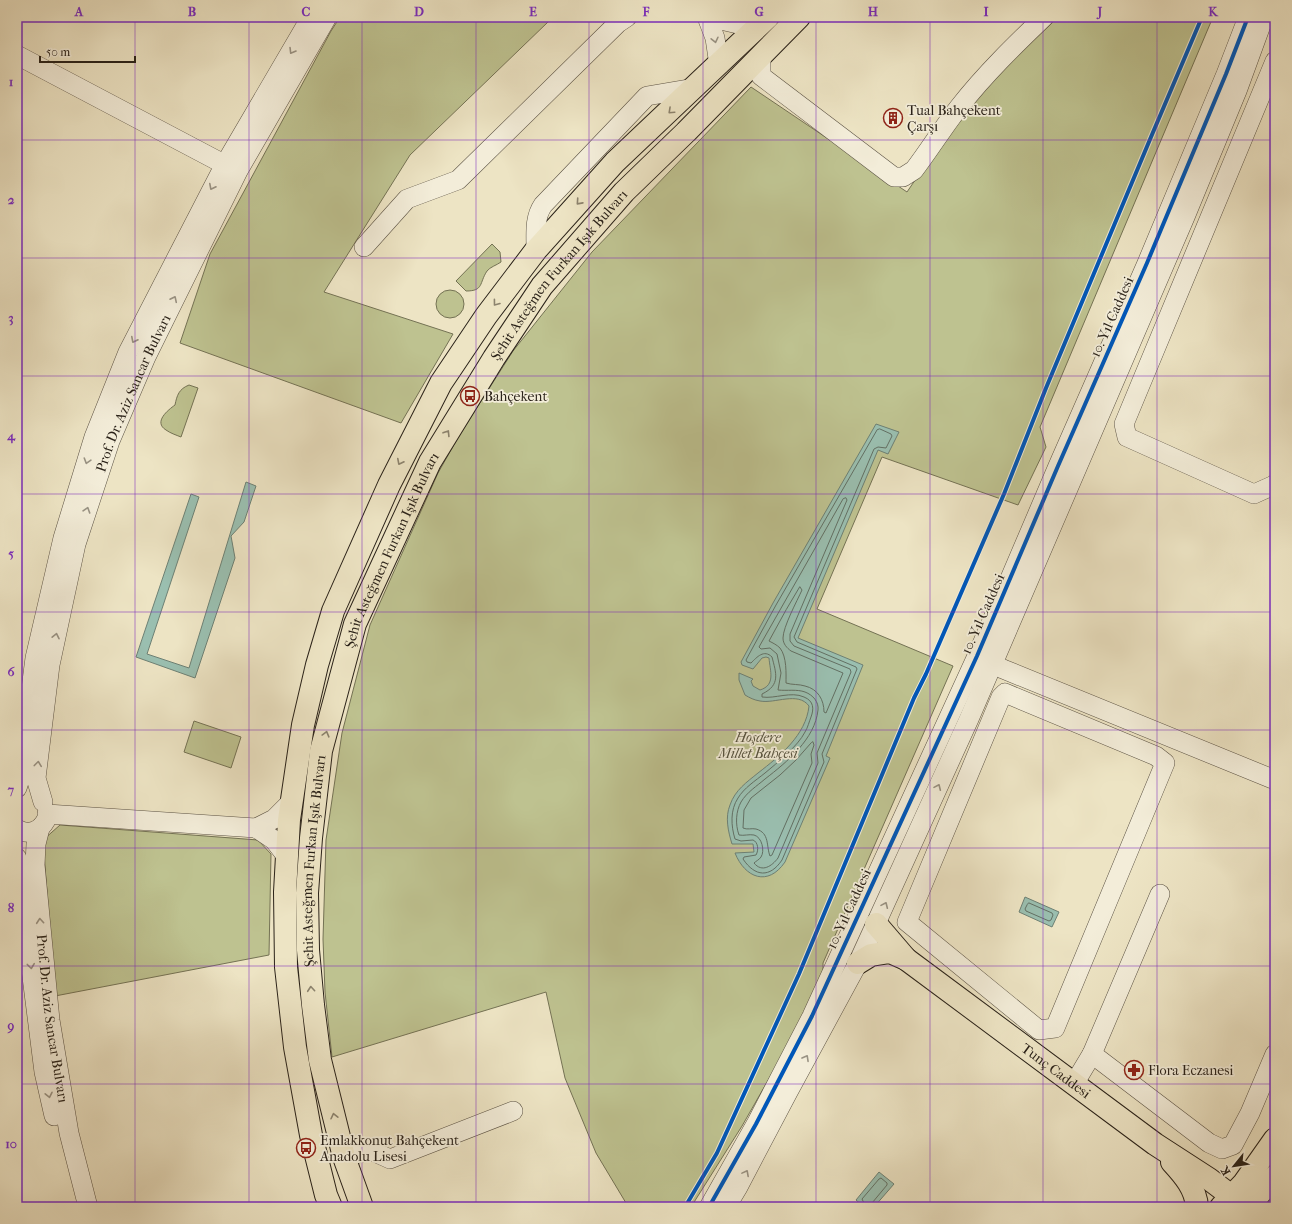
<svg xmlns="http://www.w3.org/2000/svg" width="1292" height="1224" font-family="'IM FELL French Canon',serif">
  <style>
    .green { fill: #bec290; stroke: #747254 }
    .water { fill: #9abfb0; stroke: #6d8074 }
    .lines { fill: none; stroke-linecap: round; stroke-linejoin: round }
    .shore { stroke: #627064; stroke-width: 1 }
    .minor-casing { stroke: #5b5244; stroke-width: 20 }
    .major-casing { stroke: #2a2219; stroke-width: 24 }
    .minor { stroke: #f3edd9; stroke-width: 19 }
    .major { stroke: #ede4c4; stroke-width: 22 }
    .cycleway-casing { stroke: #f3edd9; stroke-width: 6 }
    .cycleway { stroke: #0057b8; stroke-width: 4 }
    .oneway { stroke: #999283 }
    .oneway2 { stroke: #8c836e }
    .grid { fill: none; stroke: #7b2cbf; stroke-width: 1; stroke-opacity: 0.55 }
    .labels { text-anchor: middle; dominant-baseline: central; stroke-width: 3.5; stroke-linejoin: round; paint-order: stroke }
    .poi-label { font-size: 14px; fill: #2a2219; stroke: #f3edd9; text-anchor: start }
    .street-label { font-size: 14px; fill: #2a2219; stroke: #f3edd9 }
    .park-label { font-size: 14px; font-style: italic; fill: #56523d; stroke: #f3edd9 }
    .neatline { fill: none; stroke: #7b2cbf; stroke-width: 1.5 }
    .grid-label { font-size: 13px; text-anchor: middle; font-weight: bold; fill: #7b2cbf }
  </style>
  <rect width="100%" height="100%" fill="#ede4c4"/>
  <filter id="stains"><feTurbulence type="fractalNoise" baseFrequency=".005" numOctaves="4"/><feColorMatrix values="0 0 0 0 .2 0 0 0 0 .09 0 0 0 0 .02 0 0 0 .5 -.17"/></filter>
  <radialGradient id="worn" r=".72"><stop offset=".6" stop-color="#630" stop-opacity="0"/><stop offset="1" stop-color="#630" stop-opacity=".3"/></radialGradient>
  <path class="green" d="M340 17H542L548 22 410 155 324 292 453 334 401 423 180 343 210 254 331 31Z
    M1058 17H1213L1040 427 1046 447 1018 505 882 457 817 609 953 666 823 963V984L742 1126 691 1207H621L626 1203 596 1153 565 1078 546 992 332 1057 325 992 323 939 326 840 342 733 370 625 438 473 460 434 513 351 592 252 751 87 907 192 966 105Z
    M492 244 500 252 501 262C497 265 490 267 487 271 479 283 484 291 466 291L456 281Z
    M436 304a14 14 0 1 1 28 0a14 14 0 1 1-28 0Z
    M189 385 198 388 181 437C176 435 170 433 166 430 153 422 168 410 175 405 177 395 179 389 189 385Z
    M194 721 241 737 231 768 184 752Z
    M60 825 258 840 271 854 269 955 55 996 43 840Z"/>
  <path class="water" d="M876 424 899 432 888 454 878 450 798 638 863 665 826 756 830 758 785 862C768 887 745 878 735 853L754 852 753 844H732C728 831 725 817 730 805 735 790 747 782 758 773 780 756 806 735 809 706 798 691 775 704 760 701 754 700 750 698 745 695L739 680V673L753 679 751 681 753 686 760 690C776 685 770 671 769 658L766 657 762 658 753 669 742 665 741 662 773 603Z
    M246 482 256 486 244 522 231 536 235 558 195 678 136 657 191 494 199 497 147 654 189 668Z
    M1025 897 1059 912 1052 927 1019 912Z
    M879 1172 894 1184 874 1207H864L856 1200Z"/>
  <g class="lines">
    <path class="shore" d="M880 429 891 434 892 436 886 448 878 447 874 449 794 637 797 642 856 667 857 669 822 754 824 762 782 860C770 878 755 877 743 859L744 857 756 855C759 850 758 842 753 840L741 841 735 839C731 826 730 810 738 798 744 788 755 781 765 773 777 763 798 746 805 732 808 727 809 722 811 717 814 709 814 701 804 697 791 691 775 699 762 697V694C781 685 776 673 772 657 764 649 757 657 751 663L747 662 746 660 776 605 877 430Z
      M846 498 847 500 790 634V641L794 646 850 669 851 672 817 753 818 763 778 858C772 866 762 873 754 863 756 861 759 860 761 857 765 851 762 837 754 835 749 834 744 836 739 835 735 824 736 811 741 802 747 792 757 786 765 779 787 762 815 739 818 710 819 702 813 695 805 692 797 689 787 691 778 690L781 673 777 654 770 648 761 649 759 647 843 499Z
      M800 587 802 590C797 601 783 627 783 638 783 644 787 648 791 651L843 673 826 713 824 712C824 700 818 689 805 686 799 684 792 685 786 683 786 674 787 657 780 648 777 645 773 643 769 641L786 610Z
      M813 742 814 745 811 754 812 763 772 855 770 856C766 846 770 833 756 829 752 828 747 830 743 828L744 810 751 798 780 775 796 760 811 743Z
      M1029 903 1052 913 1053 915 1051 920 1049 921 1026 911 1025 909 1027 905Z
      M866 1207 862 1199 879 1179 881 1178 887 1183V1185L872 1203 871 1207"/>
    <defs>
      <g id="minor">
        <path d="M707 17 715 38 719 65"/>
        <path d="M708 17 738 24 759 26"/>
        <path d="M17 55 235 170"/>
        <path d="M761 56V76L894 177H903L914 170C930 149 944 126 960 106 985 74 1015 45 1044 17"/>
        <path d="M1275 61 1124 424 1127 437 1254 494 1274 485 1275 484"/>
        <path d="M364 247 407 199 458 180 618 23 627 17"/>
        <path d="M536 250C536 234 534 218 543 205L647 96 694 88"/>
        <path d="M983 659 1003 669 1275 780"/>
        <path d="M1005 693 1156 756 1165 763 1055 1028 1039 1030 907 922 1001 697Z"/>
        <path d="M17 788 19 782 35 658 63 538 94 437 128 352 225 164 311 17"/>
        <path id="s1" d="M43 802 36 778 50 665 76 544 110 441 146 357 238 171 327 17"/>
        <path d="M47 814 256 828"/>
        <path id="s2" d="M40 828 36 844 35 865 50 1020 69 1133 88 1207"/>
        <path d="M17 829C29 836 40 831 46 820"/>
        <path d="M287 857 274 840 256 828 274 819 291 802"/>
        <path d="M17 858 44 1072 54 1116"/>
        <path d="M1160 894 1092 1054 1209 1143 1222 1149 1233 1145 1250 1113 1275 1054"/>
        <path d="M1074 1084 1092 1054"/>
        <path d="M344 1157 370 1150 390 1159 513 1111"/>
        <path d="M709 1207 756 1124 812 1016 977 656 1058 466 1147 263 1226 74 1248 17"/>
        <path d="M726 1207 738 1187 788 1092 858 963 969 719 1185 217 1237 91 1264 17"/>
      </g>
      <g id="major">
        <path d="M876 924 906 959"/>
        <path id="s3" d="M858 963 871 955 890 952 906 959 1155 1144 1209 1179 1246 1207"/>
        <path d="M1172 1162C1184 1175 1196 1189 1197 1207"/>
        <path d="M331 1207 326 1195 311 1135 295 1047 286 967 285 892 289 820 303 725 317 665 333 611 389 485 441 383 486 316 536 250 615 162 768 17"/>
        <path id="s4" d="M362 1207 344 1157 320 1060 313 1005 308 950 307 893 311 838 321 751 355 624 430 462 494 358 542 286 624 192 686 132 799 17"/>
        <path d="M1221 1207 1244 1183 1275 1139"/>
        <path d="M1248 1207 1275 1176"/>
      </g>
    </defs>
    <use href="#minor" class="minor-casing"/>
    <use href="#major" class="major-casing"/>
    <use href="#minor" class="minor"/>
    <use href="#major" class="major"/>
    <defs>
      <path id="cycleway" d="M685 1207 717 1153 799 974 914 698 926 674 1004 494 1046 388 1151 137 1202 17
        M709 1207 756 1124 812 1016 977 656 1058 466 1147 263 1226 74 1248 17"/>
    </defs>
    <use href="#cycleway" class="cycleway-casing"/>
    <use href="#cycleway" class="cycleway"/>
  </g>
  <defs><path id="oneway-chevron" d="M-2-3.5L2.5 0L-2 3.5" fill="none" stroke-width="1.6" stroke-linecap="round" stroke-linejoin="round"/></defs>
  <g class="oneway">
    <use href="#oneway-chevron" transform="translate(715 40) rotate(77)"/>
    <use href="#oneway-chevron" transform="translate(292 51) rotate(121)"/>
    <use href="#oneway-chevron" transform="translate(212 187) rotate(117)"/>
    <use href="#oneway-chevron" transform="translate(174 299) rotate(-64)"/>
    <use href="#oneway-chevron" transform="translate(134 340) rotate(117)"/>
    <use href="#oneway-chevron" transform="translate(87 461) rotate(107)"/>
    <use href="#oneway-chevron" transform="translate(87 510) rotate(-72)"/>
    <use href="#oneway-chevron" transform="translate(56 636) rotate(-78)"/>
    <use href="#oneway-chevron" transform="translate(38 764) rotate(-83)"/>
    <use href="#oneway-chevron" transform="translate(938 787) rotate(-66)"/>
    <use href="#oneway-chevron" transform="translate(885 905) rotate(-66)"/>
    <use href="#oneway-chevron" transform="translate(40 921) rotate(-95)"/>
    <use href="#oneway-chevron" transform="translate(31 966) rotate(83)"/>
    <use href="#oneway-chevron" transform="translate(806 1058) rotate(-61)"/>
    <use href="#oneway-chevron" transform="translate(49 1095) rotate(78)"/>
    <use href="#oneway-chevron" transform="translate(746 1173) rotate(-62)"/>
  </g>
  <g class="oneway2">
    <use href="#oneway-chevron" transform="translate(671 111) rotate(137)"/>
    <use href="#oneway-chevron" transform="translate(579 202) rotate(132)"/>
    <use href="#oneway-chevron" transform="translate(496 303) rotate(127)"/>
    <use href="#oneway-chevron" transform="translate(447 433) rotate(-58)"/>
    <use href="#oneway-chevron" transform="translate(400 462) rotate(117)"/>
    <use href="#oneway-chevron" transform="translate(326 734) rotate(-75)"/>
    <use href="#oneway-chevron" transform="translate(311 989) rotate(-95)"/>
    <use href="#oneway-chevron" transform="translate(334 1116) rotate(-103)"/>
  </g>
  <path class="grid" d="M135 17V1207M249 17V1207M362 17V1207M476 17V1207M589 17V1207M703 17V1207M816 17V1207M930 17V1207M1043 17V1207M1157 17V1207M17 140H1275M17 258H1275M17 376H1275M17 494H1275M17 612H1275M17 730H1275M17 848H1275M17 966H1275M17 1084H1275"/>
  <defs>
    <symbol id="building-ring" viewBox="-11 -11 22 22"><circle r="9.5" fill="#f3edd9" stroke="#8f2418" stroke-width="1.5"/><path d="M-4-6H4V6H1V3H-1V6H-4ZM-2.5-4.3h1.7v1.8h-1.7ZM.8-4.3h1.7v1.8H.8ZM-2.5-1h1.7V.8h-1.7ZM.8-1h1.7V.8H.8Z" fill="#8f2418"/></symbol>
    <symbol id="bus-ring" viewBox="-11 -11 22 22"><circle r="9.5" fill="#f3edd9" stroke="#8f2418" stroke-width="1.5"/><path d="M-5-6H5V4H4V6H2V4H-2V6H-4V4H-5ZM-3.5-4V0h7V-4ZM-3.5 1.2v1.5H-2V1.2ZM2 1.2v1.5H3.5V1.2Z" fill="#8f2418"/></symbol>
    <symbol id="pharmacy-ring" viewBox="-11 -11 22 22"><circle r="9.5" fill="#f3edd9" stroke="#8f2418" stroke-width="1.5"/><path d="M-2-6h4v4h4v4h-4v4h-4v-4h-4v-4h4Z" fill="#8f2418"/></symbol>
  </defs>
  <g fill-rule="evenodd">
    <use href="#building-ring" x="882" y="107" width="22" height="22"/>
    <use href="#bus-ring" x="459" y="385" width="22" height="22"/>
    <use href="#pharmacy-ring" x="1123" y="1059" width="22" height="22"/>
    <use href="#bus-ring" x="295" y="1137" width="22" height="22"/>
  </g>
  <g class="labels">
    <g class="poi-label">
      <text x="907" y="110">Tual Bahçekent<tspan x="907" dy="16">Çarşı</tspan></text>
      <text x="484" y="396">Bahçekent</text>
      <text x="1148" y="1070">Flora Eczanesi</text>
      <text x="320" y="1140">Emlakkonut Bahçekent<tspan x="320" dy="16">Anadolu Lisesi</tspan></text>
    </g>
    <g class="street-label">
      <text stroke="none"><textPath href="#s4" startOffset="1001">Şehit Asteğmen Furkan Işık Bulvarı</textPath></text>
      <text transform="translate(1112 317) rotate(-66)">10. Yıl Caddesi</text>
      <text stroke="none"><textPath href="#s1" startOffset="424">Prof. Dr. Aziz Sancar Bulvarı</textPath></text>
      <text stroke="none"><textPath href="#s4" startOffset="677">Şehit Asteğmen Furkan Işık Bulvarı</textPath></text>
      <text transform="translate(983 614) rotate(-66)">10. Yıl Caddesi</text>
      <text stroke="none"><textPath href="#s4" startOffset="353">Şehit Asteğmen Furkan Işık Bulvarı</textPath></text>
      <text transform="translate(849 909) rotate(-65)">10. Yıl Caddesi</text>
      <text stroke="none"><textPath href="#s2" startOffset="192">Prof. Dr. Aziz Sancar Bulvarı</textPath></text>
      <text stroke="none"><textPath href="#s3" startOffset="239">Tunç Caddesi</textPath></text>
    </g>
    <g class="park-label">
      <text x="758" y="737">Hoşdere<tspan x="758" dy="16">Millet Bahçesi</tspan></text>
    </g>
  </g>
  <rect width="1292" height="1224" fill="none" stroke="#ede4c4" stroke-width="44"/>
  <g transform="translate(1234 1166) rotate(240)" stroke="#f3edd9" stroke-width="3" paint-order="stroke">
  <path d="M0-3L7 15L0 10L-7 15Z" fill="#2a2219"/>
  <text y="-6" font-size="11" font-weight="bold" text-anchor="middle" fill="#2a2219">K</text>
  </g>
  <path d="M40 56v6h95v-6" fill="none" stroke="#2a2219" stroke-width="2"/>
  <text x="46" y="56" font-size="12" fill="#2a2219" stroke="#f3edd9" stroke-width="3" paint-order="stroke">50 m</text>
  <rect x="22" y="22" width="1248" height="1180" class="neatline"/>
  <g class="grid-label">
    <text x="79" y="16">A</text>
    <text x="192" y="16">B</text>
    <text x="306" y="16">C</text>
    <text x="419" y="16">D</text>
    <text x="533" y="16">E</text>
    <text x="646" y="16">F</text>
    <text x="759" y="16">G</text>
    <text x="873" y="16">H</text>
    <text x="986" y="16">I</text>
    <text x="1100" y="16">J</text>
    <text x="1213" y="16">K</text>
    <text x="11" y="86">1</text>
    <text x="11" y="204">2</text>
    <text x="11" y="322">3</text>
    <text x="11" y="440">4</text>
    <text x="11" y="558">5</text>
    <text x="11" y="676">6</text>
    <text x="11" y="794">7</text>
    <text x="11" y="912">8</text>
    <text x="11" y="1030">9</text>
    <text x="11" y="1148">10</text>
  </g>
  <rect width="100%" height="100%" filter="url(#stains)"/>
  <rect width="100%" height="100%" fill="url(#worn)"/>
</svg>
